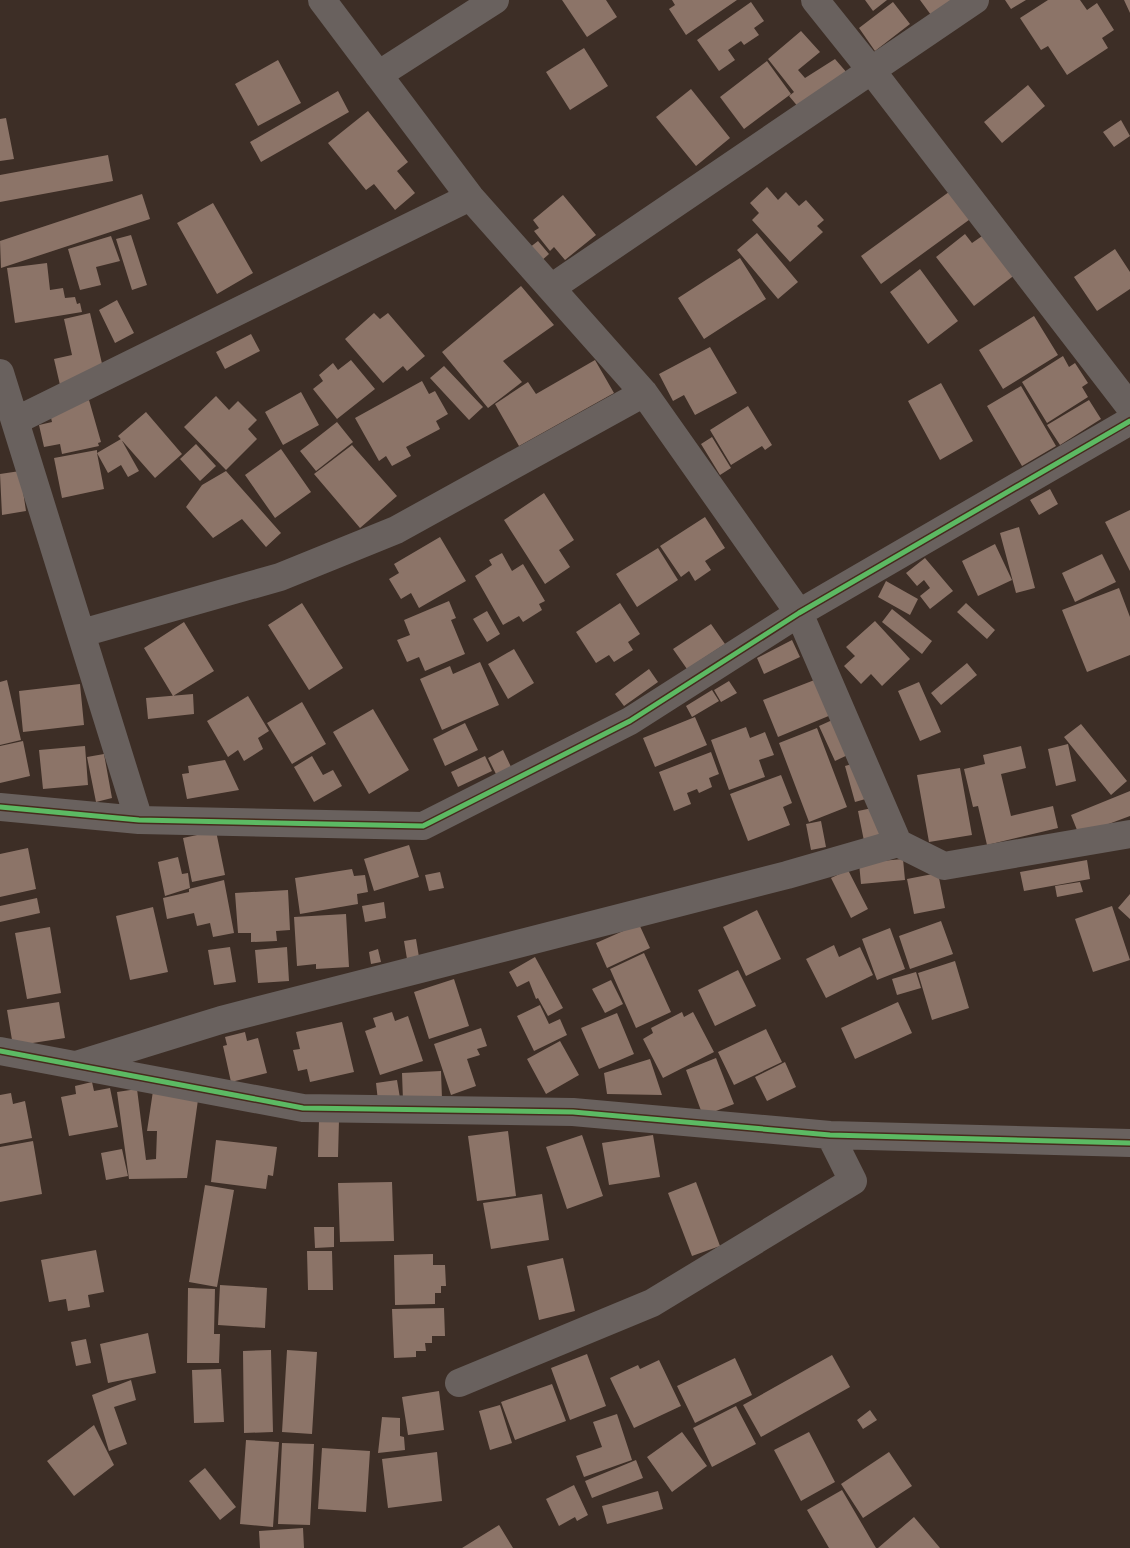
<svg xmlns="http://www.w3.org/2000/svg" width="1130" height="1548" font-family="'Alegreya Sans',sans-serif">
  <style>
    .building { fill: #8c7468 }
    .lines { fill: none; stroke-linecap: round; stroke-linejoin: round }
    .minor { stroke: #69615e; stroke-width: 28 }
    .cycleway-casing { stroke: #462b1d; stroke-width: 8 }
    .cycleway { stroke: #5cba63; stroke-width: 5 }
  </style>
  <rect width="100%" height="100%" fill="#3d2e26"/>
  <path class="building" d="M562 0H606L617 17 587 37Z
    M672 0H737L686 35 669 9 675 5Z
    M865 0H887L873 11Z
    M920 0H951L931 15Z
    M1005 0H1026L1011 9Z
    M1048 0H1080L1087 10 1097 3 1114 30 1102 38 1108 48 1067 75 1048 46 1041 50 1020 18Z
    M1124 0H1130V13Z
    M751 2 764 21 754 28 759 35 744 45 741 41 728 50 735 60 719 71 697 40Z
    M893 2 910 24 875 51 859 28Z
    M801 31 820 52 798 70 805 78 835 59 848 74 800 109 789 96 794 92 768 59Z
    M584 48 608 86 570 110 546 72Z
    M278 60 301 103 258 126 235 84Z
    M767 61 791 94 744 129 720 97Z
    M1028 85 1045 106 1002 143 984 122Z
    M691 89 730 138 696 166 656 117Z
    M338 91 349 112 261 162 250 142Z
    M368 111 408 162 397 171 415 193 395 210 374 184 366 190 328 143Z
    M6 118 14 159 0 161V119Z
    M1121 120 1130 136 1114 147 1103 132Z
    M108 155 113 181 0 202V175Z
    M767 187 778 200 786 192 799 206 806 200 824 220 817 226 823 232 790 262 752 220 759 213 750 203Z
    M953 189 973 217 881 284 861 256Z
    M142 194 150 219 1 268 0 241Z
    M563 195 596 235 565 260 554 247 550 251 534 231 539 228 533 220Z
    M213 203 253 273 217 294 177 223Z
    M757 233 798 282 778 299 737 250Z
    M965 234 972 243 985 234 1016 274 974 306 936 257Z
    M131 235 147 285 132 290 116 239Z
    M111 236 120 261 96 267 101 285 80 290 68 249Z
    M538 241 549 254 540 262 529 248Z
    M1115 249 1130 272V289L1097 311 1074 277Z
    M740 258 766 299 704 339 678 298Z
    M47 263 50 290 63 288 65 298 75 297 77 304 80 303 82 312 15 323 7 268Z
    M920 269 958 321 928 344 890 292Z
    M521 286 554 325 503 361 522 382 488 408 442 352Z
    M117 300 134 333 115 343 99 310Z
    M90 313 104 372 60 385 54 359 72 355 64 319Z
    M374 313 380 319 388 313 425 356 407 371 403 366 383 383 345 339Z
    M1034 316 1058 355 1003 389 979 350Z
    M251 334 260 351 225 369 216 352Z
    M710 347 737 393 695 415 684 395 673 401 659 374Z
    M1063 356 1069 367 1075 363 1088 383 1082 387 1088 397 1047 423 1022 382Z
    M351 360 375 389 337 419 313 389 323 381 319 375 333 363 338 370Z
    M595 360 614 393 519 446 495 404 528 382 536 394Z
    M444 366 483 407 469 420 430 378Z
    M422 381 429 394 435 391 448 414 436 421 440 429 406 447 411 456 392 466 386 456 379 461 355 418Z
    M941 383 973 441 940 460 908 401Z
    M1021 386 1056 446 1022 466 987 406Z
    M301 392 319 425 283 445 265 412Z
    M216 396 229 410 238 401 257 420 248 429 257 439 226 470 184 427Z
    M89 400 101 442 98 443 99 446 62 454 60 444 44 447 39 425 52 422 49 409Z
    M1089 400 1101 419 1060 445 1047 425Z
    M748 406 772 445 765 450 762 446 731 465 710 430Z
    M146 412 182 454 155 478 118 436Z
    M337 422 353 442 316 471 300 451Z
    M712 437 731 468 720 475 701 444Z
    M121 439 139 471 128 477 121 465 108 473 97 453 104 489 62 498 54 458 97 450V453Z
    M196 444 216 466 200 481 180 459Z
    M352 445 397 496 360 528 314 474Z
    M281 449 311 492 275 518 245 475Z
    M20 471 26 511 2 515 0 474Z
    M226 471 281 533 266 547 242 519 213 538 186 507 202 485Z
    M1050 489 1058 504 1039 515 1030 500Z
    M544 493 574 540 559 550 570 567 545 584 504 520Z
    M1130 510V571L1105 522Z
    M705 517 725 548 705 561 711 570 695 581 689 571 681 577 660 546Z
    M1019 527 1035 588 1016 593 1000 533Z
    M440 537 466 581 419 608 411 593 401 599 389 579 399 573 394 564Z
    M995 544 1012 580 978 596 962 561Z
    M658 548 678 580 637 607 616 574Z
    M502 553 512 571 523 564 545 601 539 604 542 610 523 622 519 616 503 625 475 576 492 565 489 560Z
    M1102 554 1116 582 1075 602 1062 573Z
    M925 558 953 591 930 609 920 596 930 588 924 580 917 586 906 573Z
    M886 581 918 599 910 615 878 597Z
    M1119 588 1130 617V655L1087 672 1062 610Z
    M449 601 456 618 451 620 465 654 425 671 419 657 407 662 397 640 410 635 404 620Z
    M302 603 343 668 309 690 268 625Z
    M620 603 640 634 628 642 633 650 614 662 609 655 596 663 576 632Z
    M966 603 995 630 987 639 957 612Z
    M892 609 932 641 922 654 882 622Z
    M487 611 500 634 487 642 473 619Z
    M875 621 910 659 882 686 871 674 861 684 844 666 855 656 846 647Z
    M184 622 214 671 173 696 144 648Z
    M711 624 725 644 687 669 673 649Z
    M792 640 800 657 764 674 757 658Z
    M514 649 534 683 508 699 488 664Z
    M480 662 499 705 442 730 420 679 450 666 453 674Z
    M967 663 977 675 941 705 931 693Z
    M649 669 658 682 624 706 615 694Z
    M817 679 831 715 778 737 763 700Z
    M7 680 21 740 0 745V682Z
    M729 681 737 693 721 702 714 690Z
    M919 682 941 732 920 741 898 691Z
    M80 684 84 725 23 732 19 691Z
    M712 690 719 701 692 717 686 706Z
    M193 694 194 714 148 719 146 698Z
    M248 696 269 731 258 738 263 749 244 761 238 750 228 757 207 721Z
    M302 702 326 744 292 764 267 723Z
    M373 709 409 770 369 794 333 732Z
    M695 717 707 745 655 767 643 738Z
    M839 717 854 752 835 761 819 726Z
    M465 723 478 750 445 766 433 739Z
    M1081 724 1127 781 1111 795 1064 737Z
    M746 727 750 738 765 732 774 755 759 760 765 777 729 790 711 740Z
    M817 728 847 807 809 822 779 743Z
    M23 741 30 776 0 783V746Z
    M1068 744 1076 781 1056 786 1048 749Z
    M85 746 88 785 43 789 39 750Z
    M1021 746 1026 768 1001 774 1011 816 1053 806 1058 828 987 845 978 806 973 807 964 769 985 764 983 755Z
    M503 750 512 769 497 776 488 758Z
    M711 752 719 774 709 778 712 787 699 793 697 789 687 793 691 804 674 811 659 772Z
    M104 754 112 798 96 802 87 757Z
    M312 756 323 775 333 770 342 786 314 802 294 767Z
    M485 756 492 771 458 787 451 772Z
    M225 760 239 790 187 799 182 774 189 773 188 766Z
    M859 762 869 798 855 802 845 766Z
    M960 768 972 835 929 842 917 775Z
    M781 775 792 803 783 807 790 825 748 841 730 794Z
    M1130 791V816L1079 835 1071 815Z
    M877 807 883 842 865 846 858 811Z
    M821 821 826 847 811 850 806 824Z
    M216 831 225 875 192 882 183 838Z
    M409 845 419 877 374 891 364 859Z
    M28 848 36 889 0 897V854Z
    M178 857 182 874 188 873 190 888 165 896 158 862Z
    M903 859 905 880 861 884 859 863Z
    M1087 860 1090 879 1024 891 1020 872Z
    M352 869 354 876 365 875 368 892 357 894 358 904 300 914 295 878Z
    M848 870 868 909 851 918 831 878Z
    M440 872 444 888 429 891 425 875Z
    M938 873 945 908 914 914 907 879Z
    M224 880 234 933 213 937 210 923 197 926 194 913 167 919 163 898 189 892V889Z
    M1080 882 1083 892 1057 897 1055 886Z
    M288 890 290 930 276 931 277 941 251 942V933H238L235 893Z
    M1130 894V919L1118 908Z
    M37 898 40 913 0 922V906Z
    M384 902 386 918 365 922 362 906Z
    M1112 906 1130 960 1093 972 1075 919Z
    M153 907 168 972 130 980 116 916Z
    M757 910 781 959 746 976 723 927Z
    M346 914 349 967 316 969V964L297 966 294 917Z
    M941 921 953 954 910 969 899 936Z
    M639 924 650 948 607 968 596 943Z
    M50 927 61 993 27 999 15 933Z
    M890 928 905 969 877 980 862 939Z
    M416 939 419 957 407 959 404 941Z
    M834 945 839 957 860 947 873 975 826 998 806 959Z
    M230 947 236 982 214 985 208 950Z
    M287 947 289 981 258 983 255 950Z
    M378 949 381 962 371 964 369 952Z
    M644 953 671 1012 636 1028 610 969Z
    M535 957 563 1008 548 1016 538 998 536 999 529 981 517 987 509 972Z
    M955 961 969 1008 932 1020 918 973Z
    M738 970 756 1006 715 1026 698 990Z
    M916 972 921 988 897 995 892 979Z
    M454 979 469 1026 429 1039 414 992Z
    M611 980 623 1004 605 1013 592 989Z
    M59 1002 65 1038 13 1046 7 1010Z
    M898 1002 912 1033 855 1059 841 1028Z
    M540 1005 549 1024 560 1019 567 1035 534 1051 517 1016Z
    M392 1012 395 1021 408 1016 423 1061 380 1075 365 1031 376 1027 373 1018Z
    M682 1012 684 1017 693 1012 714 1052 663 1078 643 1039 653 1033 651 1028Z
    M617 1013 634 1054 599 1069 581 1028Z
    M342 1022 354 1072 310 1082 307 1069 298 1071 293 1050 300 1049 296 1032Z
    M481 1028 487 1046 477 1049 480 1055 467 1059 476 1086 451 1095 434 1044Z
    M766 1029 782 1062 734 1085 718 1052Z
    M245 1032 247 1041 258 1038 267 1073 231 1082 223 1046 227 1045 225 1037Z
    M560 1041 579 1075 546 1094 527 1059Z
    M716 1058 734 1104 703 1116 686 1070Z
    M650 1059 662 1095 607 1094 604 1073Z
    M785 1062 796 1087 767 1101 755 1077Z
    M441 1071 442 1099 403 1101 402 1073Z
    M397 1080 400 1098 378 1101 376 1083Z
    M92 1082 94 1091 110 1088 118 1127 69 1136 61 1097 76 1094 75 1086Z
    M137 1089 146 1160 156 1159 157 1131H147L153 1091 198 1100 187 1178 129 1179 117 1092Z
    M11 1093 13 1104 25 1101 32 1138 0 1144V1095Z
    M319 1120H339L338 1157H318Z
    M508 1131 516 1196 477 1201 468 1136Z
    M582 1135 603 1196 567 1209 546 1147Z
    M653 1135 660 1177 609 1185 602 1143Z
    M216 1140 277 1147 273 1176 268 1175 266 1189 211 1182Z
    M33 1141 42 1194 0 1202V1147Z
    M122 1149 128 1176 106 1180 101 1153Z
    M392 1182 394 1241 340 1242 338 1183Z
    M696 1182 720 1246 692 1256 668 1193Z
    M205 1185 234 1190 217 1287 189 1282Z
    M542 1194 549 1240 491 1249 483 1203Z
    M314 1227H334V1247L315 1248Z
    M96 1250 104 1292 88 1295 90 1307 68 1311 66 1299 49 1302 41 1260Z
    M307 1251H332L333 1290H308Z
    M433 1254V1265H445L446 1286H441V1293H435V1304L395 1305 394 1255Z
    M563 1258 575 1311 539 1320 527 1266Z
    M220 1285 267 1288 265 1328 218 1325Z
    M188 1288 215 1289 214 1334H220L219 1363H187Z
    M444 1308 445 1336H432V1343H425L426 1351H416V1357L394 1358 392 1309Z
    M148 1333 156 1373 108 1383 100 1344Z
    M86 1339 91 1363 76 1366 71 1342Z
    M271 1350 273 1432 244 1433 243 1351Z
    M287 1350 317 1352 312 1434 282 1432Z
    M587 1354 606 1406 570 1420 551 1368Z
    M832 1355 850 1387 761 1437 743 1405Z
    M735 1358 752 1395 695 1423 677 1386Z
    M659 1360 681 1406 634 1428 610 1378 638 1365 640 1369Z
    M221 1369 224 1422 194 1423 192 1370Z
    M131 1380 136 1400 114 1407 127 1444 109 1451 92 1395Z
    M552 1384 566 1421 515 1440 501 1402Z
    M439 1391 444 1430 408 1435 402 1397Z
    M500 1405 512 1443 490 1450 479 1411Z
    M736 1406 756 1444 712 1467 693 1428Z
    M870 1410 877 1420 863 1429 857 1420Z
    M617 1414 632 1460 584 1477 576 1456 602 1447 593 1422Z
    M382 1417 400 1418V1436L404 1437 405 1450 378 1453Z
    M94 1425 114 1465 74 1496 47 1461Z
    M682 1432 707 1466 672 1492 647 1457Z
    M809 1432 835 1482 801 1501 774 1450Z
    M246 1440 279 1442 273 1527 240 1524Z
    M282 1443 314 1444 310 1525 278 1524Z
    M322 1448 370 1451 366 1512 318 1509Z
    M437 1452 442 1501 388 1508 382 1459Z
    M889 1452 912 1486 863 1518 841 1484Z
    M636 1460 643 1478 592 1498 585 1481Z
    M205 1468 236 1507 220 1520 189 1481Z
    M574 1485 588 1515 577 1521 575 1517 559 1526 546 1499Z
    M842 1490 876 1548H829L807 1510Z
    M658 1491 663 1509 607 1524 602 1506Z
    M914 1517 940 1548H878Z
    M499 1525 513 1548H462Z
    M303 1528 304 1548H260L259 1531Z"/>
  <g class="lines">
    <path class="minor" d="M322 0 470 197 644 393 799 613 898 843
      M815 0 871 70 1130 407
      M378 75 495 0
      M551 288 975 0
      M0 373 139 820
      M15 421 470 197
      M82 633 280 577 396 530 644 393
      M0 807 139 820 423 826 630 721 799 613 1130 421
      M0 1051 303 1108 573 1112 830 1135 1130 1143
      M79 1064 221 1020 787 875 898 843 944 866 1130 834
      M459 1383 652 1303 853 1181 830 1135"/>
    <defs>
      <path id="cycleway" d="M0 807 139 820 423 826 630 721 799 613 1130 421
        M0 1051 303 1108 573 1112 830 1135 1130 1143"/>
    </defs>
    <use href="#cycleway" class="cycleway-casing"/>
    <use href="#cycleway" class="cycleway"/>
  </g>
</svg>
